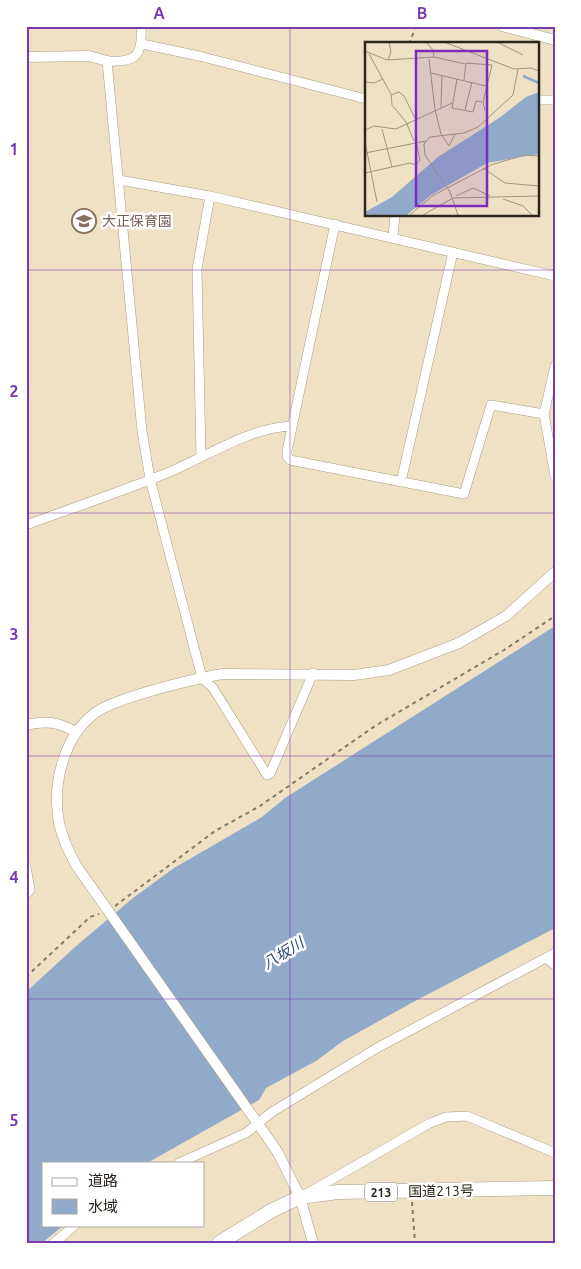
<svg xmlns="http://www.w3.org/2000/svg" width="581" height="1269" font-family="Ubuntu,'Noto Sans JP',sans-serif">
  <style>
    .water { fill: #91aaca }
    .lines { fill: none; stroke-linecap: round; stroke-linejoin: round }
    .minor-casing { stroke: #aa9e83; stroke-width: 10 }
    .tertiary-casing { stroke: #aa9e83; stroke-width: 11 }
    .trunk-casing { stroke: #aa9e83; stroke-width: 15 }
    .path { stroke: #847b68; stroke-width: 2; stroke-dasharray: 4 4; stroke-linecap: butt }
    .minor { stroke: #fff; stroke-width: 9 }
    .tertiary { stroke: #fff; stroke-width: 10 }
    .trunk { stroke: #fff; stroke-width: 14 }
    .grid { fill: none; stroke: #793aaf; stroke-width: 1; stroke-opacity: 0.55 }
    .labels { text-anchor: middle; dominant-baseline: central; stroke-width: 5; stroke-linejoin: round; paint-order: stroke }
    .shield { fill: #fff; stroke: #6b675f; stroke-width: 1 }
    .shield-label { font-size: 12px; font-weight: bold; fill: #2b261b }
    .education-label { font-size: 14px; fill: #785e54; stroke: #fff; text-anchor: start }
    .street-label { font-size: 14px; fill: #2b261b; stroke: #fff }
    .water-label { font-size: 15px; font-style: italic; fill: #294c78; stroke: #fff }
    .inset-river { fill: none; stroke: #91aaca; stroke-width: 2.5 }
    .inset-road { fill: none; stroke: #a19680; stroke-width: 1 }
    .view { fill: #7b2cbf; fill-opacity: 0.15; stroke: #7b2cbf; stroke-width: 2.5 }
    .inset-edge { fill: none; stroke: #2b261b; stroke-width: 2.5 }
    .neatline { fill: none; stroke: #793aaf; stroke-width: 2 }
    .grid-label { font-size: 16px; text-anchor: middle; font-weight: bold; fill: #793aaf }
  </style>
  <rect width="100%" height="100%" fill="#efe1c4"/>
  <path class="water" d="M555 626V928L415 1001 343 1041 316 1061 266 1088 259 1100 147 1163H44V1225H64L42 1243H26V992L75 947 133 898 174 868 262 817 285 798Z"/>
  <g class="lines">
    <defs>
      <path id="minor" d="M141 26C143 55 137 63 107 61L142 431 150 479 202 678 213 688 267 775 270 774 313 673
        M142 44 199 56 366 99
        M537 100H555
        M119 180 210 196 555 276
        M335 224 287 451V456L290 460 464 494 491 405 544 414
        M393 237 395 215
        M555 366 544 414 555 476
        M201 457 197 269 210 196
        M401 482 453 252
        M26 525C73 508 120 492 167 473 207 457 247 428 292 426
        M26 866 30 890 26 894
        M546 958 555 965
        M179 1163 246 1133 272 1112 377 1048 555 953
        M308 1193 430 1123 446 1117 467 1116 555 1153
        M54 1243 75 1225"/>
      <path id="tertiary" d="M502 26 555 40
        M26 57 89 56 107 61
        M26 725C46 720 58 722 76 732
        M313 1243 300 1197 277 1151 76 865C69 852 62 838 59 823 52 785 63 737 95 713 117 697 194 679 222 674L354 675 389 670 459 643 506 616 555 572"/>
      <path id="trunk" d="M219 1243 271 1211 300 1197 338 1192 555 1188"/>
    </defs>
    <use href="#minor" class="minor-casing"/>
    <use href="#tertiary" class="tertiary-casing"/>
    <use href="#trunk" class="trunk-casing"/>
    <path class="path" d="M409 44 416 26
      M115 906 215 831 260 806 375 726 504 650 555 616
      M26 977 90 917 99 914
      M412 1202 415 1243"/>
    <use href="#minor" class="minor"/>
    <use href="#tertiary" class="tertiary"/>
    <use href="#trunk" class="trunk"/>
  </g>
  <path class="grid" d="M290 26V1243M26 270H555M26 513H555M26 756H555M26 999H555"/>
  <defs>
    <symbol id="school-ring" viewBox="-11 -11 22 22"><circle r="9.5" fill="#fff" stroke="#8d6e63" stroke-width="1.5"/><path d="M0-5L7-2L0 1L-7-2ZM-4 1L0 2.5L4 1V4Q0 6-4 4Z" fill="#8d6e63"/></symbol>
  </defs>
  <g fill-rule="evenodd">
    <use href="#school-ring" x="70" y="207" width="28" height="28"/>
  </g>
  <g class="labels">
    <rect class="shield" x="365" y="1182.5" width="32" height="19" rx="4"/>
    <g class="shield-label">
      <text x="381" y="1192">213</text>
    </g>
    <g class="education-label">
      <text x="102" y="221">大正保育園</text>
    </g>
    <g class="street-label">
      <text transform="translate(441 1191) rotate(-1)">国道213号</text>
    </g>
    <g class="water-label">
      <text transform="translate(283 953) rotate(-32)">八坂川</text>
    </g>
  </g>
  <g transform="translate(365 42)">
    <rect width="174" height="174" fill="#efe1c4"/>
    <path d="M174 50V112L122 121 66 153 42 173H0V170L27 155 73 115 134 76 161 55Z" fill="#91aaca"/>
    <path class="inset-river" d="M158 34 174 41"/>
    <path class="inset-road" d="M61 0 68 8 69 15M79 0 149 27 166 26 174 29M134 1 158 13M0 9 22 18 69 15 100 22M4 12 26 52 27 63 41 80 49 99M64 17 70 68 76 92 84 104 90 92M23 18 26 10 24 0M66 31 121 44M92 37 87 66 108 70 111 59 117 60M99 38 101 21 127 23 118 60 120 69M0 40 9 41 18 37M26 53 34 50 39 54 50 76M76 65 77 33M100 68 107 40M17 87 27 125M0 88 9 84 31 87 87 61M0 100 12 160M0 111 61 99M118 126 140 141 174 144M0 131 45 121 51 123 55 118 51 99M91 154 108 146 125 154M138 157 158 164 167 173M45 173 67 154 126 123 159 113 174 114M58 173 88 156 174 154M93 173 85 150 60 113 59 102 65 95 99 91 113 85 148 53 153 27"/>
    <path class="view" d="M51 9H122V164H51Z"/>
    <rect width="174" height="174" class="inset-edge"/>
  </g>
  <rect width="581" height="1269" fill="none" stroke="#ffffff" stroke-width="55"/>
  <rect x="42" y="1162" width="162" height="65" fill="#ffffff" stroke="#aaa8a4"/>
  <rect x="52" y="1178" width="25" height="8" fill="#ffffff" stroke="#aaa8a4"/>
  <text x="88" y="1186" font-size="15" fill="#2b261b">道路</text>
  <rect x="52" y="1199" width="25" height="15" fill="#91aaca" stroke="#aaa8a4"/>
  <text x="88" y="1212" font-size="15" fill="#2b261b">水域</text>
  <rect x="28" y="28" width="526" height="1214" class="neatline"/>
  <g class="grid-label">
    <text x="159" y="19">A</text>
    <text x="422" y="19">B</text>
    <text x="14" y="155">1</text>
    <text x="14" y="397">2</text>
    <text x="14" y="640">3</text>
    <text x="14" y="883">4</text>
    <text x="14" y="1126">5</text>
  </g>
</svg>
